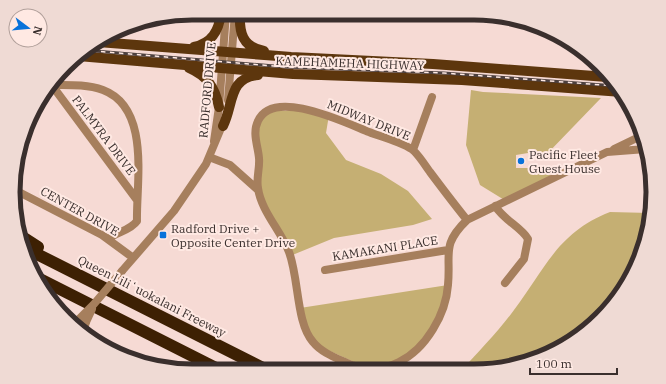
<svg xmlns="http://www.w3.org/2000/svg" width="666" height="384" font-family="'IBM Plex Serif',serif">
  <style>
    .green { fill: #c5af73 }
    .lines { fill: none; stroke-linecap: round; stroke-linejoin: round }
    .minor { stroke: #a67f5d; stroke-width: 8 }
    .major { stroke: #5d360d; stroke-width: 10 }
    .highway { stroke: #3d2003; stroke-width: 12 }
    .rail-casing { stroke: #4d403e; stroke-width: 3 }
    .rail { stroke: #ffe9e3; stroke-width: 1.5; stroke-dasharray: 4.5; stroke-linecap: butt }
    .minor-bridge { stroke: #a67f5d; stroke-width: 8 }
    .poi-dot { fill: #0872da; stroke: #ffe9e3; stroke-width: 1.5 }
    .labels { text-anchor: middle; dominant-baseline: central; stroke-width: 4; stroke-linejoin: round; paint-order: stroke }
    .street-label { font-size: 12px; fill: #3a2f2d; stroke: #ffe9e3 }
    .poi-label { font-size: 12px; fill: #3a2f2d; stroke: #ffe9e3; text-anchor: start }
    .rim { fill: none; stroke: #3a2f2d; stroke-width: 5 }
  </style>
  <rect width="100%" height="100%" fill="#f6dad4"/>
  <path class="green" d="M471 90 483 92 601 98 546 155 540 151 516 155V168H549L551 179 506 201 480 185 466 145Z
    M267 111H311L329 115 326 133 346 160 381 174 408 191 432 219 413 225 334 238 290 256 261 199 255 133Z
    M610 212 650 213V227L623 291 564 347 486 371H461C479 351 498 332 514 310 545 269 558 232 610 212Z
    M448 285 432 330 401 361 370 369 314 344 300 308Z"/>
  <g class="lines">
    <path class="minor" d="M51 84 137 200
      M51 85C69 85 87 84 103 90 151 108 136 183 137 221 131 230 117 232 108 239
      M228 100 235 13
      M214 141 219 107 226 13
      M614 149 641 136
      M413 150 432 97
      M209 157 230 165 258 190
      M15 190 102 235 132 257
      M495 206C505 221 521 227 528 239L524 259 505 283
      M467 220C454 204 442 188 430 172 425 165 420 157 414 151 405 143 381 137 369 132 346 123 273 87 258 121 252 133 258 146 259 158 260 168 256 178 258 188 261 211 281 231 289 252 299 278 296 323 313 342 321 352 334 357 345 362 363 371 381 371 399 362 426 349 446 314 448 285 451 254 441 245 467 220L607 152 646 149
      M325 270 448 250
      M122 271 174 211 206 164 224 121
      M83 332 86 322"/>
    <path class="major" d="M240 13C239 32 242 47 264 51
      M98 42 291 57 433 64 607 77
      M194 47C212 43 219 31 221 13
      M78 56 293 74 462 80 622 92
      M189 68C207 76 215 87 219 107
      M223 126C234 104 228 78 258 75"/>
    <path class="highway" d="M21 236 38 247
      M23 247 269 371
      M36 277 222 371"/>
    <defs>
      <path id="rail" d="M83 50 286 67 444 73 616 86"/>
    </defs>
    <use href="#rail" class="rail-casing"/>
    <use href="#rail" class="rail"/>
    <path class="minor-bridge" d="M79 319 94 304 122 271
      M86 322 92 309"/>
  </g>
  <g class="poi-dot">
    <circle cx="521" cy="161" r="4"/>
    <rect x="159" y="231" width="8" height="8" rx="2"/>
  </g>
  <g class="labels">
    <g class="street-label">
      <text transform="translate(350 63) rotate(2)">KAMEHAMEHA HIGHWAY</text>
      <text transform="translate(207 90) rotate(-85)">RADFORD DRIVE</text>
      <text transform="translate(369 120) rotate(22)">MIDWAY DRIVE</text>
      <text transform="translate(104 135) rotate(53)">PALMYRA DRIVE</text>
      <text transform="translate(80 211) rotate(29)">CENTER DRIVE</text>
      <text transform="translate(385 248) rotate(-9)">KAMAKANI PLACE</text>
      <text transform="translate(152 296) rotate(27)">Queen Liliʻuokalani Freeway</text>
    </g>
    <g class="poi-label">
      <text x="529" y="154">Pacific Fleet<tspan x="529" dy="14">Guest House</tspan></text>
      <text x="171" y="228">Radford Drive +<tspan x="171" dy="14">Opposite Center Drive</tspan></text>
    </g>
  </g>
  <path d="M0 0H666V384H0ZM192 20H474A172 172 0 0 1 646 192V192A172 172 0 0 1 474 364H192A172 172 0 0 1 20 192V192A172 172 0 0 1 192 20Z" fill="#efdad4" fill-rule="evenodd"/>
  <path class="rim" d="M192 20H474A172 172 0 0 1 646 192V192A172 172 0 0 1 474 364H192A172 172 0 0 1 20 192V192A172 172 0 0 1 192 20Z"/>
  <g transform="translate(28 28) rotate(106)"><circle r="19" fill="#ffe9e3" stroke="#b09f9a"/>
  <path d="M0-3L7 15L0 10L-7 15Z" fill="#0872da"/>
  <text y="-6" font-size="11" font-weight="bold" text-anchor="middle" fill="#3a2f2d">N</text>
  </g>
  <path d="M530 368v6h87v-6" fill="none" stroke="#3a2f2d" stroke-width="2"/>
  <text x="536" y="368" font-size="12" fill="#3a2f2d" stroke="#ffe9e3" stroke-width="3" paint-order="stroke">100 m</text>
</svg>
